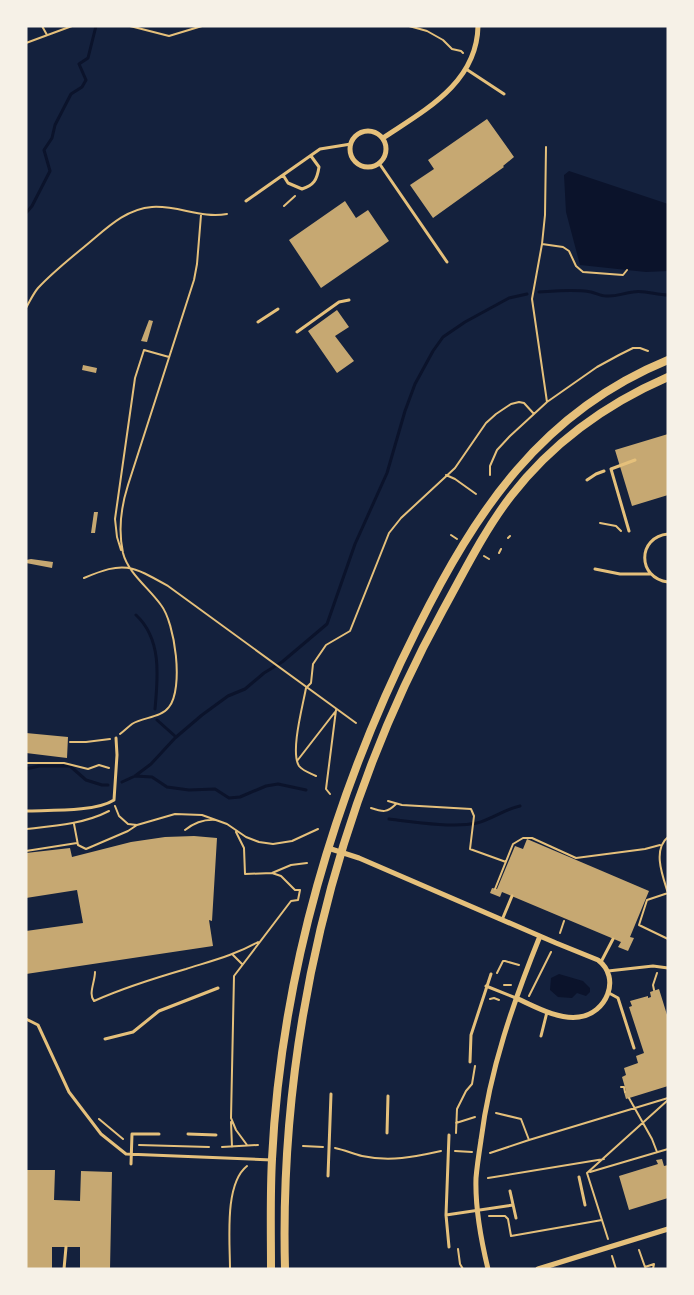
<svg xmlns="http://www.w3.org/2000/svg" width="694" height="1295" font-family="'Archivo Narrow',sans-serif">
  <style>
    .water { fill: #0b132b }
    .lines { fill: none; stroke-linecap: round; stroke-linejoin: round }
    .stream { stroke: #0b132b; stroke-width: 3 }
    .building { fill: #c6a872 }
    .path { stroke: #e5c07b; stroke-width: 2 }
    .service { stroke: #e5c07b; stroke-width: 3 }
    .minor { stroke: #e5c07b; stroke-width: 5 }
    .tertiary { stroke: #e5c07b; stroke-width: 8 }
  </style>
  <rect width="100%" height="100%" fill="#14213d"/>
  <path class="water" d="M569 171 668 204V271L646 272 580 265 566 212 564 175Z
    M559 974 583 981 590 988V992L586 996 577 993 572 998 558 997 550 990 551 978Z"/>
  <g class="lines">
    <path class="stream" d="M26 213 32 206 50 171 44 150 52 138 55 125 71 94 82 87 86 80 79 64 88 58 96 26
      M539 292C556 291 574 289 591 292 596 293 601 296 606 296 616 297 623 293 633 292 645 290 656 295 668 295
      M136 615C162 639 158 677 155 709
      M157 720 176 737
      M26 769 39 766H70L86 780 102 785H108
      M135 776 152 777 167 787 189 790 215 789 229 798 240 797 266 786 278 784 306 790
      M122 782 135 776 151 764 175 738 202 715 228 696 245 689 264 673 282 662 327 624 355 544 387 473 405 411 415 384 433 351 443 337 465 322 509 298 527 294
      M389 819C414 822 453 828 477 823 492 819 505 809 520 806"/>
  </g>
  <path class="building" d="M487 119 514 157 503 166 504 167 433 218 410 185 434 169 428 160Z
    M345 201 356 218 368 210 389 241 321 288 289 240Z
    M337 310 349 327 335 336 354 361 337 373 308 331Z
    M149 320 153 321 147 342 141 341Z
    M83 365 97 368 96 373 82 370Z
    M668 434V495L632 506 615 450Z
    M94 512H98L95 533H91Z
    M31 559 53 562 52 568 26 563V560Z
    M26 733 68 737 67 758 26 753Z
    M194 836 217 838 212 921 209 920 213 946 26 974V931L83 923 77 890 26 898V853L70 848 72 857 131 842 165 837Z
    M527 839 649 891 630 937 634 938 628 951 618 947 621 942 502 892 500 897 490 893 492 888 497 889 515 846 523 849Z
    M659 989 668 1018V1086L626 1099 624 1092 626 1091 622 1077 626 1075 624 1068 638 1063 636 1056 644 1053 629 1007 632 1006 630 1001 648 996V998L651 997 650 992Z
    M662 1159 664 1166 668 1165V1198L629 1210 619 1176 658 1164 656 1160Z
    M26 1170H55L54 1200 80 1201 81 1171 112 1172 110 1269H80V1247H52V1269H26Z"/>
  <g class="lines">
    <path class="path" d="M42 26 47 35
      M130 26 169 36 202 26
      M409 26 427 31 443 40 452 49 461 51 463 53
      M26 43 72 26
      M546 147 545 215 542 244 532 299 547 402
      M284 206 295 196
      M542 244 563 247 569 251 576 266 583 272 623 275 627 270
      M26 308C30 301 33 294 38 288 52 273 68 260 84 247 104 231 124 209 152 207 178 205 201 219 227 214
      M446 475 455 479 476 494
      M490 475V466L497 450 510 436 547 402 597 367 619 355 633 348H640L648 351
      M600 523 616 526 621 531
      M451 535 457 539
      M508 538 510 536
      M121 550 117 537 115 519 135 378 144 350 169 357
      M499 553 501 549
      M484 556 489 559
      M84 578C124 561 131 565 168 586L356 723
      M120 734C124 731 128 727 132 724 143 717 161 718 169 707 184 688 175 623 161 605 149 588 128 573 123 553 118 530 121 507 128 485L194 280 197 264 201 215
      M70 742H86L110 739
      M297 761 335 712
      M26 763H64L88 769 99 765 109 768
      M316 776C310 773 303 771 299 766 290 752 303 705 306 688L311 683 313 664 326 645 350 631 389 533 401 518 455 468 486 423 496 414 511 404 519 402 524 403 534 414
      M330 794 326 789 336 710
      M388 801 402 805 471 809 474 816 470 849 506 862
      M115 806 119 816 128 824 137 825 175 814 202 815 227 824 246 837 259 842 273 844 292 841 318 829
      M371 808C383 812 387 813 396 804
      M74 824 78 845 86 849 128 831 137 825
      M26 829C54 826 84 824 109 811
      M185 830C194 823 204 819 216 820
      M236 832 244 848 245 874 272 873 291 865 307 863
      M668 837C652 850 663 877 668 893
      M26 851 77 843
      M495 889 513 844 523 838H532L576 858 645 849 660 845
      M668 893 647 900 639 925 668 939
      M560 933 564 921
      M233 955 242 964
      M95 972C95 982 88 994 94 1001 123 988 155 978 186 969 211 961 235 955 258 942
      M497 973 503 961H505L519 965
      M504 985H511
      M654 990 653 985 657 973
      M529 996 551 952
      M490 999 494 998 499 1000
      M621 1087H624L625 1092
      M629 1098 652 1139 657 1152
      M496 1113 521 1119 529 1140
      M99 1119 123 1139
      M231 1122 232 1147
      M456 1123 475 1117
      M456 1133 457 1109 466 1091 472 1084 475 1066
      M139 1145 209 1147
      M247 1145 236 1130 231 1118 234 976 291 901 298 900 300 890H295L281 876 272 873
      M303 1146 323 1147
      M222 1147 258 1145
      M335 1148C345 1150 353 1154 362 1156 390 1162 414 1157 441 1151
      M455 1151 472 1152
      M490 1153 529 1140 668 1098
      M590 1172 668 1149
      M587 1173 668 1100
      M587 1173 608 1239
      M488 1178 604 1159
      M489 1216H505L508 1219 511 1236 602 1220
      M458 1249 460 1264 463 1269
      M639 1250 645 1267 654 1264 653 1269
      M612 1256 616 1269
      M230 1269C230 1241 224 1184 247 1166"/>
    <path class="service" d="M466 69 504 94
      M379 163 447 262
      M283 175 288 183 302 189C314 185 317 180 319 167L311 156
      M246 201 320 149 351 144
      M258 322 278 309
      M297 332 339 302 349 300
      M587 480 596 474 604 471
      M629 531 611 469 635 460
      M668 534C637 537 637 578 668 582
      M595 569 620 574H650
      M26 811C49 810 96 812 114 800L117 755 116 738
      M502 920 512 896
      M601 962 613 939
      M608 971 653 966 668 968
      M486 986 516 998
      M609 993 618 998 634 1048
      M26 1019 38 1025 69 1092 101 1134 126 1154 272 1160
      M541 1036 547 1012
      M105 1039 133 1032 159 1011 218 988
      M470 1062 471 1035 491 974
      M387 1133 388 1096
      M188 1134 216 1135
      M449 1135 446 1215 449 1247
      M131 1164 132 1134H159
      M328 1176 331 1094
      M579 1177 585 1205
      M510 1191 516 1218
      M446 1215 513 1205
      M64 1269 66 1247"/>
    <path class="minor" d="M350 149a18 18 0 1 1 36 0a18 18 0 1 1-36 0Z
      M383 138C425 110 477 83 478 26
      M328 848 359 858 556 943 598 960C622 978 606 1014 579 1017 558 1020 534 1006 516 998
      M488 1269C481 1240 475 1208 476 1178 477 1166 479 1153 481 1140 490 1069 513 1003 540 936
      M538 1269 668 1229"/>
    <path class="tertiary" d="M271 1269C271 1232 270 1196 272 1159 281 975 335 792 417 629 476 511 541 412 668 360
      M285 1269C279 1042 333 810 443 610 464 572 484 531 511 496 552 443 606 404 668 377"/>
  </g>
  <rect width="694" height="1295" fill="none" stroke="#f6f1e7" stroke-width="55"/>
</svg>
